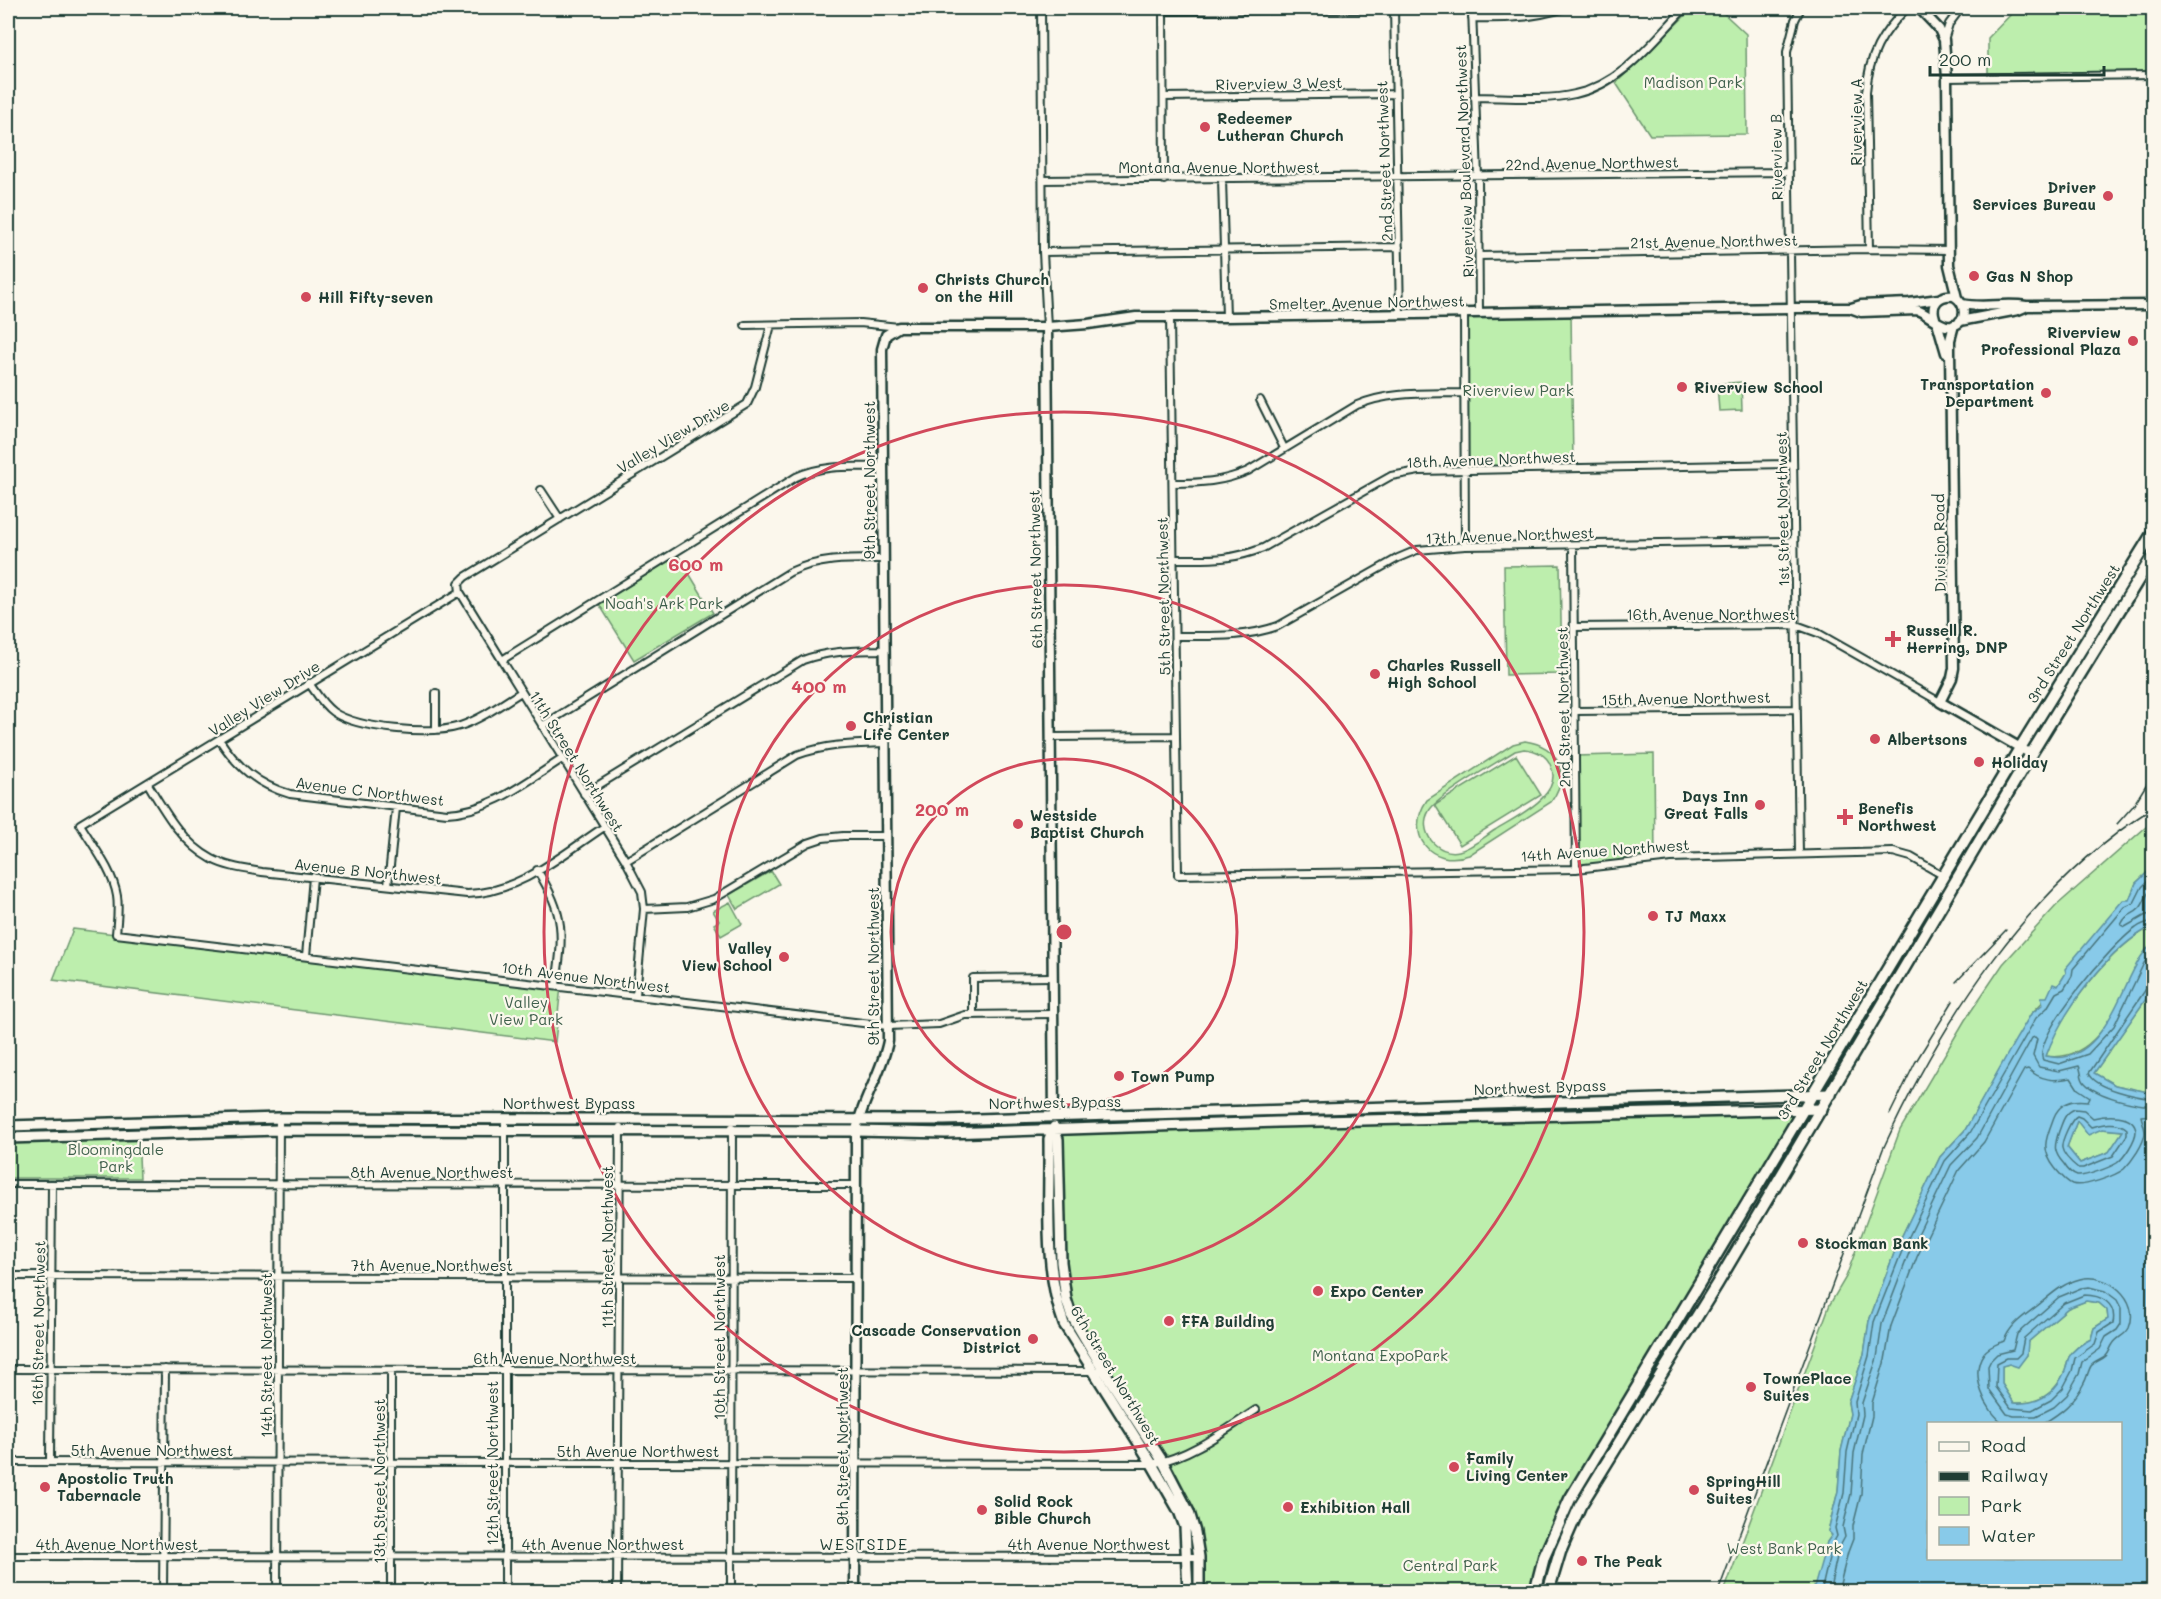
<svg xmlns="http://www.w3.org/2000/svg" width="2161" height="1599" font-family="Mali,sans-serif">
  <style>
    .green { fill: #bdeead; stroke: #6e9670; stroke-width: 1.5; fill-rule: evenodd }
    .water { fill: #88cae9; stroke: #5e92a1; stroke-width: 1.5; fill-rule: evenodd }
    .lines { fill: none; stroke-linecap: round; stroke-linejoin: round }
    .shore { stroke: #49757c; stroke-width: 1.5 }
    .minor-casing { stroke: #1f3d34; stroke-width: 10 }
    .tertiary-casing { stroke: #1f3d34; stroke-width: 13 }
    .secondary-casing { stroke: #1f3d34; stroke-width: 14 }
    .trunk-casing { stroke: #1f3d34; stroke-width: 15 }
    .minor { stroke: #fbf7ec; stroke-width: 6 }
    .tertiary { stroke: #fbf7ec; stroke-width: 8 }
    .secondary { stroke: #fbf7ec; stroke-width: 9 }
    .trunk { stroke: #fbf7ec; stroke-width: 10 }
    .rail { stroke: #1f3d34; stroke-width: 1.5 }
    .ring { fill: none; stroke: #d1495b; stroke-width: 3 }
    .poi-dot { fill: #d1495b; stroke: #fbf7ec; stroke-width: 2 }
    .labels { text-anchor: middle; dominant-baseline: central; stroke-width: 4.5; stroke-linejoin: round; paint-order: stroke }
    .park-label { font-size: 15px; fill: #3f604c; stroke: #fbf7ec }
    .street-label { font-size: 15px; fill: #1f3d34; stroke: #fbf7ec }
    .poi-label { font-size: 15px; font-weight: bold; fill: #1f3d34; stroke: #fbf7ec; text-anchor: start }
    .neighbourhood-label { font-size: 16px; letter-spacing: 1.5px; fill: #1f3d34; stroke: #fbf7ec }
    .centre { fill: #d1495b; stroke: #fbf7ec; stroke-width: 3 }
    .ring-label { font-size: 18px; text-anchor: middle; font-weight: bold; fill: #d1495b; stroke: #fbf7ec; stroke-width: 4.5; stroke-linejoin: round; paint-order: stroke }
  </style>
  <rect width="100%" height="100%" fill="#fbf7ec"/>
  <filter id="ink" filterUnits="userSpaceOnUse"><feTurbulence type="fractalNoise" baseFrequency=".0167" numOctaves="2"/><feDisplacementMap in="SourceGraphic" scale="12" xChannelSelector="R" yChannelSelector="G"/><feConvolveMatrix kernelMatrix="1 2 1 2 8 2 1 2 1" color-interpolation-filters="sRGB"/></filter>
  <g filter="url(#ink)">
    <path class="green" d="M1693 8H1718L1746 34 1747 134 1650 135 1616 83Z
      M2017 8H2153V71L1988 73V38Z
      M1571 311 1573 467 1464 469V313Z
      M1741 382 1742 410 1719 411 1717 384Z
      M678 555 713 613 634 660 599 604Z
      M1560 565 1562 674 1506 675 1504 566Z
      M1525 741C1559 746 1571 774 1551 802L1469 855C1430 868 1404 834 1427 800L1513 744ZM1524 749C1535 750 1545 753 1550 764 1566 795 1515 817 1495 830 1484 837 1472 848 1459 851 1437 856 1417 831 1429 811 1436 797 1498 762 1515 751Z
      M1654 754 1655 860 1576 869 1575 756Z
      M1516 755 1541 795 1460 845 1435 805Z
      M2153 821V834L2152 837 2153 839V867L2136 883 2129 900 2066 973 2058 986 2031 1014 1965 1130 1940 1157 1896 1248 1869 1321 1864 1354 1848 1402 1850 1414 1841 1451 1838 1491 1828 1531 1832 1535 1827 1542 1815 1589 1813 1592H1724L1830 1304 1846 1277 1900 1130 1965 1020 2003 964 2056 906Z
      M771 871 779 884 737 909 729 895Z
      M730 902 742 924 721 936 714 924 719 921 713 911Z
      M2153 926C2153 949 2147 945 2138 964 2119 1001 2098 1064 2046 1056 2049 1048 2052 1038 2056 1030 2078 994 2115 944 2153 926Z
      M73 929 561 986 555 1042 53 980Z
      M2153 989V1036L2150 1037 2153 1055V1093L2115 1085 2094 1073Z
      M1802 1110 1570 1499 1535 1592 1202 1591 1189 1511 1066 1299 1054 1131Z
      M2077 1121 2102 1129 2123 1131 2109 1152 2080 1163 2067 1147Z
      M138 1134 140 1178H8V1140Z
      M2086 1301 2099 1303 2107 1310 2108 1319 2094 1328 2091 1339C2083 1343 2073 1349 2069 1357 2067 1361 2067 1366 2065 1371 2055 1394 2039 1404 2014 1403L2002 1384V1366L2009 1364 2018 1366 2027 1355V1343L2068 1308Z"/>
    <path class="water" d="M2153 867V926C2110 946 2062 1012 2046 1056 2100 1069 2119 993 2139 960 2143 953 2149 947 2153 941V989L2094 1073 2115 1085 2153 1093V1582L2147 1592 1813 1591 1827 1542 1832 1535 1828 1531 1838 1491 1841 1451 1850 1414 1848 1402 1864 1354 1869 1321 1896 1248 1940 1157 1965 1130 2016 1039 2031 1014 2043 1004 2041 997H2047L2053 984 2058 986 2066 973 2065 969 2123 900H2129L2136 883ZM2077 1121 2088 1135 2102 1129 2123 1131 2109 1152 2080 1163 2067 1147ZM2086 1301 2099 1303 2107 1310 2108 1319 2094 1328 2091 1339C2083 1343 2073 1349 2069 1357 2067 1361 2067 1366 2065 1371 2055 1394 2039 1405 2014 1403L2002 1384V1366L2009 1364 2018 1367 2027 1355 2028 1342 2068 1308ZM1928 1424H2120V1558H1928Z"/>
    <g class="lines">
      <path class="shore" d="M2154 886C2146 892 2146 901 2140 908 2133 916 2126 913 2121 925L2125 927 2146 915 2154 914
        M2154 921C2148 922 2141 924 2136 928 2115 941 2031 1037 2043 1060L2059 1064 2088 1054 2114 1026 2144 963 2154 951
        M2154 986 2146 989 2089 1073C2095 1089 2138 1097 2154 1099
        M2075 1109 2084 1110 2093 1118C2105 1115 2135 1112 2136 1131 2136 1140 2124 1158 2117 1163 2111 1167 2085 1177 2077 1176 2071 1174 2067 1169 2064 1164 2053 1152 2054 1146 2059 1131 2063 1121 2064 1113 2075 1109Z
        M2077 1116 2082 1118 2091 1127C2102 1124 2118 1120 2127 1129V1135L2113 1156 2083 1168H2078C2073 1164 2063 1155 2062 1148 2061 1141 2071 1119 2077 1116Z
        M2089 1287 2105 1291 2117 1300 2121 1308V1324L2117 1330 2106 1337 2100 1349 2082 1362 2079 1374 2067 1395 2054 1407 2036 1416H2014L2007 1414 1989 1389 1988 1366 1991 1360 1997 1354 2013 1350 2017 1334 2059 1297 2081 1288Z
        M2084 1295C2101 1295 2117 1303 2113 1323L2099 1332 2095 1344 2075 1358 2072 1371 2063 1388 2051 1400 2032 1410 2011 1408 1996 1387 1997 1363 2007 1358H2016L2021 1353 2024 1338 2064 1303Z
        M2005 1424C1985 1412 1969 1373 1984 1353 1989 1346 1997 1344 2004 1341 2011 1322 2027 1315 2042 1302 2054 1292 2064 1283 2080 1279 2107 1272 2141 1299 2129 1328 2125 1336 2117 1337 2113 1344 2110 1348 2110 1352 2106 1356 2102 1360 2095 1361 2091 1366 2088 1371 2087 1378 2084 1383 2074 1403 2061 1413 2042 1424
        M1821 1592 1832 1545 1837 1536 1835 1528 1844 1493 1847 1452 1856 1414 1855 1402 1869 1356 1874 1322 1902 1251 1945 1161 1970 1133 2036 1018 2047 1008 2056 993 2064 989 2072 976 2073 969 2125 907 2134 903 2142 887 2154 875
        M1829 1592 1839 1548 1845 1537 1843 1527 1851 1494 1854 1453 1863 1415 1862 1403 1877 1358 1882 1324 1909 1253 1951 1165 1977 1138 2032 1038 2035 1037 2037 1039 2033 1056 2039 1067 2059 1071 2079 1066C2082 1071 2080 1078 2085 1083 2098 1097 2135 1105 2154 1106
        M1838 1592 1848 1552 1853 1539V1526L1861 1494 1863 1454 1872 1416V1403L1885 1360 1891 1326 1917 1257 1959 1170 1984 1142 2024 1070 2028 1069C2041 1081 2055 1081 2071 1078L2078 1089 2090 1097 2088 1101C2073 1099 2060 1102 2054 1117 2046 1138 2040 1149 2055 1168 2060 1174 2065 1181 2072 1184 2083 1188 2115 1176 2124 1169 2132 1161 2144 1144 2145 1133 2145 1127 2142 1121 2141 1116L2154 1115"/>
      <defs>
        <path id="minor" d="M1041 8 1043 252 1047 327
          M1394 8 1400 315
          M1472 8 1478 177 1479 313
          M1163 10 1164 180
          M1163 11 1394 9
          M1472 18C1505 19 1534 18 1565 8
          M1944 40 1949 24 1961 8
          M1947 78 2154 75
          M1164 97 1394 94
          M1474 97C1504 97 1546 101 1575 94 1622 84 1653 41 1685 8
          M1222 179 1226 317
          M1043 180 1788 172
          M1869 249 1866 92C1869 55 1881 34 1907 8
          M1043 252 1399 247
          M1479 256 1869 249 1949 250
          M1464 313 1465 546
          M1170 317 1178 875 1576 869 1671 858 1893 852 1911 857 1944 876
          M745 325 860 323 899 327
          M1260 400 1284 448
          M1173 483C1201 483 1222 482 1248 471L1357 405C1391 391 1426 394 1463 393
          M541 490 560 519
          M1573 545 1576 869
          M1175 559C1209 559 1230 561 1263 548L1391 476 1419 471 1793 464
          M460 592 80 824C93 846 113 871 117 896 119 909 117 921 116 934L888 1026 939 1024 965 1015 1054 1014
          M1574 627 1796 625 1818 633 1940 702
          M1176 636C1211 636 1244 638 1278 626L1398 558 1417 550 1465 546 1794 541
          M502 660 796 477C823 464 852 467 882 467
          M309 683C316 693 323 705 333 712 358 729 431 735 460 726 481 719 502 704 521 692
          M436 693V730
          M1575 711 1797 709
          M542 726 790 572C820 558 850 559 883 559
          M1052 737 1176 736
          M219 739C237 767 258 785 290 794L447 813C491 811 526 782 562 759
          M148 784C165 812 182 843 212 859 227 867 245 869 262 872L467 894C519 893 563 854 604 827
          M584 794 803 660C830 650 856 651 884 650
          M1799 854 1787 52 1795 20 1801 8
          M626 861 797 755C828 744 853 744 886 743
          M537 870C566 915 563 935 556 985
          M388 885 396 808
          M644 909 687 907 714 899 808 843 823 838 843 836H886
          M306 956 313 877
          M636 995 644 909 642 892 626 861 460 592 459 583 465 577 747 404 755 387 771 325
          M973 1015V978L1053 977
          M8 1184 856 1185
          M8 1276 856 1278
          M8 1369 1097 1371
          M8 1462 1152 1464C1190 1457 1224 1431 1256 1410
          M50 1462 52 1184
          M8 1556 1199 1557
          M163 1592 165 1369
          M277 1592 279 1118
          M391 1592V1370
          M505 1592V1119
          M617 1592 620 1127
          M731 1592 732 1127"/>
        <path id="tertiary" d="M1919 8 1939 29 1944 40 1947 78 1949 265 1957 298
          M1962 304C1985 309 2004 302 2026 306L2154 305
          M1851 308 1861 305 1909 303 1939 299
          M1960 321 2018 310 2025 307
          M1937 322 1946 353
          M1954 325 1950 340V350L1954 668 1952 678 1940 702 2031 754
          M1047 327 1054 1117
          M855 1592 856 1131C862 1100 882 1073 888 1041L882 349 886 335 899 327H1047L1088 324 1136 317H1226L1790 308H1850L1861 312 1917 310C1929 314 1942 329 1952 326 1969 322 1966 303 1954 296 1939 294 1930 304 1935 318"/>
        <path id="secondary" d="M8 1126 279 1118 944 1120 1831 1094
          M1054 1127 1049 1139C1050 1200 1043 1267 1064 1324L1152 1464 1179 1511 1185 1527 1188 1592
          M1054 1130 1058 1139 1061 1262 1066 1299 1071 1315 1103 1369 1163 1462 1189 1512 1195 1532 1199 1557V1592
          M8 1138 278 1130 856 1131 946 1133 1278 1122 1822 1109"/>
        <path id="trunk" d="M1535 1592 1544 1557 1570 1499 2020 748 2154 531
          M1548 1592 1560 1552 1580 1506 1717 1284 2031 754 2154 554"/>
      </defs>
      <use href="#minor" class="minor-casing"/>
      <use href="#tertiary" class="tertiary-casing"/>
      <use href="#secondary" class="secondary-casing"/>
      <use href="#trunk" class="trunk-casing"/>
      <use href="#minor" class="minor"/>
      <use href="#tertiary" class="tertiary"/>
      <use href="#secondary" class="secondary"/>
      <use href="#trunk" class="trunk"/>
      <path class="rail" d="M2117 824 2133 806 2154 772
        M1956 982 2006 930
        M1890 1114 1915 1063 1953 1001
        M1718 1592 1883 1149C1945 1015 2028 888 2154 807"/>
    </g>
  </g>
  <g class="ring">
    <circle cx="1064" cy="932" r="173"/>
    <circle cx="1064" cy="932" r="347"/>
    <circle cx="1064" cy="932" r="520"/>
  </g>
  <g class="poi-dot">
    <circle cx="1205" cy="127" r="6"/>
    <circle cx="2108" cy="196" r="6"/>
    <circle cx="1974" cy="276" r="6"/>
    <circle cx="923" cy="288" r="6"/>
    <circle cx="306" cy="297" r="6"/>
    <circle cx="2133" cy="341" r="6"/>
    <circle cx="1682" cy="387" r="6"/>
    <circle cx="2046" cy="393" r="6"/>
    <path d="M1890 630h6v6h6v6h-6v6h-6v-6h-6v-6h6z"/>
    <circle cx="1375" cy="674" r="6"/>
    <circle cx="851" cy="726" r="6"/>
    <circle cx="1875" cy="739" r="6"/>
    <circle cx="1979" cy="762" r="6"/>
    <circle cx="1760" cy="805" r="6"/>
    <path d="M1842 808h6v6h6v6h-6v6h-6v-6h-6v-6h6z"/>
    <circle cx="1018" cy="824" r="6"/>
    <circle cx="1653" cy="916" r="6"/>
    <circle cx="784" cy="957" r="6"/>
    <circle cx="1119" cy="1076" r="6"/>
    <circle cx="1803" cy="1243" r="6"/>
    <circle cx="1318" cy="1291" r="6"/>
    <circle cx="1169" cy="1321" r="6"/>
    <circle cx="1033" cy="1339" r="6"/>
    <circle cx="1751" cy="1387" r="6"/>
    <circle cx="1454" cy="1467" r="6"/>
    <circle cx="45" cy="1487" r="6"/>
    <circle cx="1694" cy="1490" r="6"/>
    <circle cx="1288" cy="1507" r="6"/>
    <circle cx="982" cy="1510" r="6"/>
    <circle cx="1582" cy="1561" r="6"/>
  </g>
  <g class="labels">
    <g class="park-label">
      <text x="1693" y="82">Madison Park</text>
      <text x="1518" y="390">Riverview Park</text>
      <text x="664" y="603">Noah's Ark Park</text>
      <text x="526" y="1002">Valley<tspan x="526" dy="17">View Park</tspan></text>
      <text x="116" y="1149">Bloomingdale<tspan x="116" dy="17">Park</tspan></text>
      <text x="1380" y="1355">Montana ExpoPark</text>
      <text x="1784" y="1548">West Bank Park</text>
      <text x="1450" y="1565">Central Park</text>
    </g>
    <g class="street-label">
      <text transform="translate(1279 83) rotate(-1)">Riverview 3 West</text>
      <text transform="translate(1856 122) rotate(-90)">Riverview A</text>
      <text transform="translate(1776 157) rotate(-91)">Riverview B</text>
      <text transform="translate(1384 161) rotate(-92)">2nd Street Northwest</text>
      <text transform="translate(1464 161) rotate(-92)">Riverview Boulevard Northwest</text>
      <text transform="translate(1592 163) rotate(-1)">22nd Avenue Northwest</text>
      <text x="1219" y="167">Montana Avenue Northwest</text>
      <text transform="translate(1714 241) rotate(-1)">21st Avenue Northwest</text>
      <text transform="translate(1367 302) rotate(-1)">Smelter Avenue Northwest</text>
      <text transform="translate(673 436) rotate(-31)">Valley View Drive</text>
      <text transform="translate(1491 459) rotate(-2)">18th Avenue Northwest</text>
      <text transform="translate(869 480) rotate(-90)">9th Street Northwest</text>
      <text transform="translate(1782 509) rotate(-91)">1st Street Northwest</text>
      <text transform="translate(1510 535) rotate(-2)">17th Avenue Northwest</text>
      <text transform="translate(1939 543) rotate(-91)">Division Road</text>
      <text transform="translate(1035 569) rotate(-91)">6th Street Northwest</text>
      <text transform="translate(1163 596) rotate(-91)">5th Street Northwest</text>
      <text x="1711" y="614">16th Avenue Northwest</text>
      <text transform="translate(2073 633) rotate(-58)">3rd Street Northwest</text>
      <text transform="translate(264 698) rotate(-32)">Valley View Drive</text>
      <text transform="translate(1686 698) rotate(-1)">15th Avenue Northwest</text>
      <text transform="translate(1563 707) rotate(-91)">2nd Street Northwest</text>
      <text transform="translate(577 761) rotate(58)">11th Street Northwest</text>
      <text transform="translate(370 791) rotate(7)">Avenue C Northwest</text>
      <text transform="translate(1605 850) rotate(-4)">14th Avenue Northwest</text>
      <text transform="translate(368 871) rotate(6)">Avenue B Northwest</text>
      <text transform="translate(873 966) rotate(-90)">9th Street Northwest</text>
      <text transform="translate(586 977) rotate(7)">10th Avenue Northwest</text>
      <text transform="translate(1822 1049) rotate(-59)">3rd Street Northwest</text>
      <text transform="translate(1540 1087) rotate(-2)">Northwest Bypass</text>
      <text transform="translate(1055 1102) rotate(-1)">Northwest Bypass</text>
      <text x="569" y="1103">Northwest Bypass</text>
      <text x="432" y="1172">8th Avenue Northwest</text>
      <text transform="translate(607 1247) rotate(-90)">11th Street Northwest</text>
      <text x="432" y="1265">7th Avenue Northwest</text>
      <text transform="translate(38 1323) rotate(-89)">16th Street Northwest</text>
      <text transform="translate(719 1337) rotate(-90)">10th Street Northwest</text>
      <text transform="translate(266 1355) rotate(-90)">14th Street Northwest</text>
      <text x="555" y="1358">6th Avenue Northwest</text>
      <text transform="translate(1116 1375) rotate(59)">6th Street Northwest</text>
      <text transform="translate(842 1446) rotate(-90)">9th Street Northwest</text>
      <text x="152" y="1450">5th Avenue Northwest</text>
      <text x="638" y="1451">5th Avenue Northwest</text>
      <text transform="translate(492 1463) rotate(-90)">12th Street Northwest</text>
      <text transform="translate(379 1481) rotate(-90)">13th Street Northwest</text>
      <text x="117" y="1544">4th Avenue Northwest</text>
      <text x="603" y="1544">4th Avenue Northwest</text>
      <text x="1089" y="1544">4th Avenue Northwest</text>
    </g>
    <g class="poi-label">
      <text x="1217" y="118">Redeemer<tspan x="1217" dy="17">Lutheran Church</tspan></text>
      <text x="2096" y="187" text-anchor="end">Driver<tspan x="2096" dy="17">Services Bureau</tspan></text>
      <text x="1986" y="276">Gas N Shop</text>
      <text x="935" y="279">Christs Church<tspan x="935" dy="17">on the Hill</tspan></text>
      <text x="318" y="297">Hill Fifty-seven</text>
      <text x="2121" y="332" text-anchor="end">Riverview<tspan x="2121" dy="17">Professional Plaza</tspan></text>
      <text x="2034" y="384" text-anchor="end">Transportation<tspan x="2034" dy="17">Department</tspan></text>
      <text x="1694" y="387">Riverview School</text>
      <text x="1906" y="630">Russell R.<tspan x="1906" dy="17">Herring, DNP</tspan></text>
      <text x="1387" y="665">Charles Russell<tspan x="1387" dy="17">High School</tspan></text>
      <text x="863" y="717">Christian<tspan x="863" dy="17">Life Center</tspan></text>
      <text x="1887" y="739">Albertsons</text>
      <text x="1991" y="762">Holiday</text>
      <text x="1748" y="796" text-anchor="end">Days Inn<tspan x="1748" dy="17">Great Falls</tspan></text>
      <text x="1858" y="808">Benefis<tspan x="1858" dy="17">Northwest</tspan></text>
      <text x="1030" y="815">Westside<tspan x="1030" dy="17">Baptist Church</tspan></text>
      <text x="1665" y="916">TJ Maxx</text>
      <text x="772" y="948" text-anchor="end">Valley<tspan x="772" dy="17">View School</tspan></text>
      <text x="1131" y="1076">Town Pump</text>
      <text x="1815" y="1243">Stockman Bank</text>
      <text x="1330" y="1291">Expo Center</text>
      <text x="1181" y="1321">FFA Building</text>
      <text x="1021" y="1330" text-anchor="end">Cascade Conservation<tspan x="1021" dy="17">District</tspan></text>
      <text x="1763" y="1378">TownePlace<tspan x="1763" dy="17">Suites</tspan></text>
      <text x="1466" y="1458">Family<tspan x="1466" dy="17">Living Center</tspan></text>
      <text x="57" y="1478">Apostolic Truth<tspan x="57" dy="17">Tabernacle</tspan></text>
      <text x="1706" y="1481">SpringHill<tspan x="1706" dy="17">Suites</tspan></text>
      <text x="994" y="1501">Solid Rock<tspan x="994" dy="17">Bible Church</tspan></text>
      <text x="1300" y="1507">Exhibition Hall</text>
      <text x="1594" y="1561">The Peak</text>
    </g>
    <g class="neighbourhood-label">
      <text x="864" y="1543">WESTSIDE</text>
    </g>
  </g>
  <circle cx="1064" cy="932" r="9" class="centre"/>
  <g class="ring-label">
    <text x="696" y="571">600 m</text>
    <text x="819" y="693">400 m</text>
    <text x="942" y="816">200 m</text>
  </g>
  <rect width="2161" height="1599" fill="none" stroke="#fbf7ec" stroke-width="30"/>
  <rect x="15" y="15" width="2131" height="1569" fill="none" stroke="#1f3d34" stroke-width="2" filter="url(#ink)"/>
  <rect x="1927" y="1422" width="195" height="138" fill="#fbf7ec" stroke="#a3ada2" stroke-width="1.5"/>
  <rect x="1939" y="1442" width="30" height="9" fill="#fbf7ec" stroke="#a3ada2" stroke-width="1.5"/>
  <text x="1981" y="1452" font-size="18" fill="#1f3d34">Road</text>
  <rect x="1939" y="1472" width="30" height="9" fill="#1f3d34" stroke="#a3ada2" stroke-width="1.5"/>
  <text x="1981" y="1482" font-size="18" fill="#1f3d34">Railway</text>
  <rect x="1939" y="1497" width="30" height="18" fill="#bdeead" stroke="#a3ada2" stroke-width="1.5"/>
  <text x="1981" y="1512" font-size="18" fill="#1f3d34">Park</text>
  <rect x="1939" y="1527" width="30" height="18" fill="#88cae9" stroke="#a3ada2" stroke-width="1.5"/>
  <text x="1981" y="1542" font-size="18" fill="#1f3d34">Water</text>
  <path d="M1930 66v9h174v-9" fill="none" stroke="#1f3d34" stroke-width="3"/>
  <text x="1939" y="66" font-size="18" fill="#1f3d34" stroke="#fbf7ec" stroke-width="4.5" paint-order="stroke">200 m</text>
</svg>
